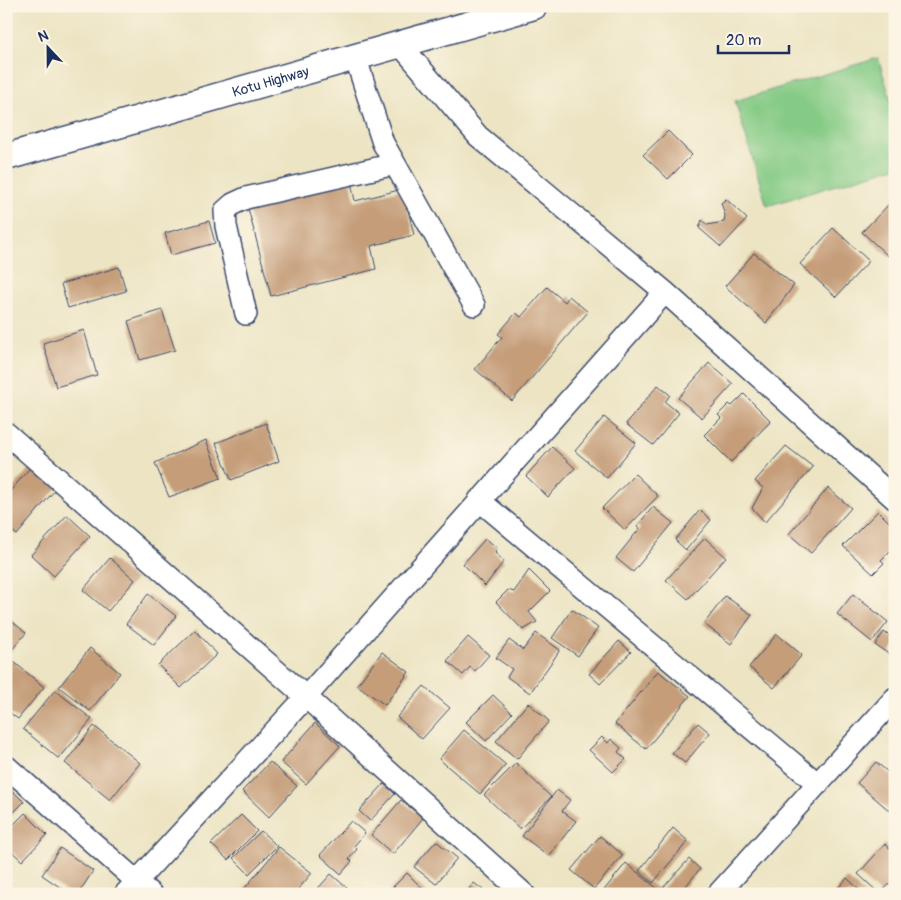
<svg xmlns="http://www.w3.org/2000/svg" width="901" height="900" font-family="Pangolin,sans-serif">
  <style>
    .green { fill: #85cb85; stroke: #507d72 }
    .building { fill: #c59d79 }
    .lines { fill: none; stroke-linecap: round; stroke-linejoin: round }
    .minor-casing { stroke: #3a4a6d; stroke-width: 24 }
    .tertiary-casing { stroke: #3a4a6d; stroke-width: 29 }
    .minor { stroke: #fff; stroke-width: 21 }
    .tertiary { stroke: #fff; stroke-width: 26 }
    .labels { text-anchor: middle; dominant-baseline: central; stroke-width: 4.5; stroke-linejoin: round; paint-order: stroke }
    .street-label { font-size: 14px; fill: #1b2f5e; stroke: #fcf5e5 }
  </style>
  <rect width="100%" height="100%" fill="#fcf5e5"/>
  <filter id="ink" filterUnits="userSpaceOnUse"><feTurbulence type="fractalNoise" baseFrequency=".02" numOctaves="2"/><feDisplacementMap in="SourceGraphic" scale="10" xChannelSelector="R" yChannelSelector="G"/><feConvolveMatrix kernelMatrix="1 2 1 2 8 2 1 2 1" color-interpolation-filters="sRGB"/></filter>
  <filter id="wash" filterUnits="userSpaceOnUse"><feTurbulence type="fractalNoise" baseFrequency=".0096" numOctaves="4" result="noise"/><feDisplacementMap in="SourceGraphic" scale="20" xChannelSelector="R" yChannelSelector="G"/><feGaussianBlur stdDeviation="1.12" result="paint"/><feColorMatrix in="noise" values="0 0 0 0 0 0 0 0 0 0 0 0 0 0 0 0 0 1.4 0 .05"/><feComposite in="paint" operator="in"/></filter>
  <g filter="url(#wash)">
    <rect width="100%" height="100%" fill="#ece4c3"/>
    <path class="green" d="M878 58 895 113V167L767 206 735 101Z"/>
    <g id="blocks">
      <path class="building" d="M668 131 692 155 668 179 643 155Z
        M351 182 355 201 403 189 414 235 371 246 376 269 271 296 248 208Z
        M895 198V251L889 257 862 232Z
        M726 199 747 219 721 247 699 228 702 220 707 225 724 222 725 215 721 203Z
        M209 221 215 243 171 255 165 233Z
        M833 228 869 261 836 297 800 264Z
        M754 253 794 285 766 323 725 286Z
        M119 267 126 291 68 308 61 284Z
        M547 287 565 302 569 296 588 312 512 401 475 369 502 337 498 334 516 313 521 317Z
        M162 310 175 350 140 360 128 321Z
        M84 330 97 375 56 387 43 343Z
        M709 363 733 384 702 418 678 398Z
        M658 385 670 395 665 402 679 413 653 445 626 424Z
        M744 394 771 421 731 462 704 435 721 418 718 415 729 404 732 406Z
        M604 417 636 443 607 478 575 451Z
        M266 423 279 461 231 480 216 443Z
        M206 440 221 478 169 497 155 463Z
        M786 446 813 467 765 522 752 508 763 488 755 481Z
        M552 447 575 468 548 497 526 476Z
        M34 463 59 485 17 535 6 526V496Z
        M635 474 658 496 625 530 602 508Z
        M828 488 851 508 811 553 789 534Z
        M653 507 673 523 633 572 616 558 640 528 637 526Z
        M700 510 711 520 686 550 675 540Z
        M878 511 895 528V546L881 560 884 563 873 574 843 546Z
        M67 515 90 536 54 576 31 555Z
        M705 538 726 557 688 599 666 580Z
        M485 539 497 547 495 553 504 561 485 586 463 564Z
        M110 558 135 580 108 611 83 590Z
        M529 570 550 591 529 612 537 622 523 630 496 602 508 590 514 592Z
        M148 594 176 616 154 645 126 624Z
        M853 594 888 622 872 642 837 614Z
        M725 596 752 615 731 644 704 624Z
        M572 609 598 628 578 656 552 638Z
        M12 621 26 633 6 657V628Z
        M195 630 217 654 181 688 158 665Z
        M884 632 895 640V646L889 654 875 645Z
        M536 633 560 650 530 693 507 677 512 669 496 658 509 640 523 650Z
        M777 634 802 655 774 688 749 667Z
        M468 637 489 655 475 671 470 667 463 675 447 661Z
        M619 641 631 652 600 684 589 674Z
        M90 648 120 673 90 711 59 687Z
        M382 652 409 672 385 705 357 685Z
        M8 657 44 687 18 719 6 710Z
        M658 671 690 696 646 749 615 724Z
        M424 686 450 708 422 739 397 717Z
        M55 690 92 719 59 759 23 729Z
        M493 695 512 713 486 741 466 722Z
        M528 703 549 721 517 759 496 741Z
        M315 723 340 746 306 784 281 762Z
        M698 723 710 733 685 763 672 753Z
        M94 726 140 763 110 800 65 763Z
        M464 730 506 765 480 794 439 759Z
        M602 737 608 743 611 739 621 748 618 752 626 759 613 772 589 750Z
        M270 762 297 786 269 817 242 791Z
        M876 762 895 778V806L890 811 857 783Z
        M516 763 551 797 520 829 484 795Z
        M6 784 24 802 6 820Z
        M384 784 395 794 370 821 359 811Z
        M557 790 570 800 562 811 576 821 549 856 522 836Z
        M401 800 423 818 393 854 371 835Z
        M25 813 47 835 22 861 6 846V832Z
        M241 815 257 831 228 860 211 844Z
        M351 821 365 833 354 846 357 849 349 859 352 861 341 874 320 855Z
        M673 828 688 841 653 883 639 871Z
        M261 831 277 846 249 874 233 858Z
        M600 836 623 855 594 889 571 870Z
        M436 841 457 858 436 884 414 867Z
        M885 844 895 853V878L880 894 858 874Z
        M279 847 312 873 294 894H240Z
        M60 848 93 871 78 894H70L42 875Z
        M689 859 700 869 679 894H667L662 889Z
        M626 863 664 894H601Z
        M407 873 428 894H386Z
        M331 874 354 894H313Z
        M847 878 864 894H833Z
        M474 883 488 894H465Z"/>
    </g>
  </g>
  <g filter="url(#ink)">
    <use href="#blocks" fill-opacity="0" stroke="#3a4a6d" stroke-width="1"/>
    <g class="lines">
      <defs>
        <path id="minor" d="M399 43 478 136 665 292 895 499
          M395 164 474 305
          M246 314 226 226 225 211 233 204 246 198 395 164 383 143 355 56
          M6 433 306 697 524 894
          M479 500 818 784
          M6 766 151 894
          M125 894 306 697 665 292
          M718 894 895 698"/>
        <g id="tertiary">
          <path id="s1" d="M6 157 534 6"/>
        </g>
      </defs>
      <use href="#minor" class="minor-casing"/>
      <use href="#tertiary" class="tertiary-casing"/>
      <use href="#minor" class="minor"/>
      <use href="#tertiary" class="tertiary"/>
    </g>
  </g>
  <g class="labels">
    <g class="street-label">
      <text stroke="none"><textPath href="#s1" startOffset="275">Kotu Highway</textPath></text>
    </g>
  </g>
  <rect width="901" height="900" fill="none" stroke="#fcf5e5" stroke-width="25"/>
  <g transform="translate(48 48) rotate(338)" stroke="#fcf5e5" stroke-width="4" paint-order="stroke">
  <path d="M0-4L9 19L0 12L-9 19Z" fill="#1b2f5e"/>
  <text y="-8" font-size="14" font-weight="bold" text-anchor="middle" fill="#1b2f5e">N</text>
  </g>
  <path d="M718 45v8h71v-8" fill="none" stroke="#1b2f5e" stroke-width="2.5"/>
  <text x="726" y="45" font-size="15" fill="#1b2f5e" stroke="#fcf5e5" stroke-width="4" paint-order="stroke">20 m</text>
</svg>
